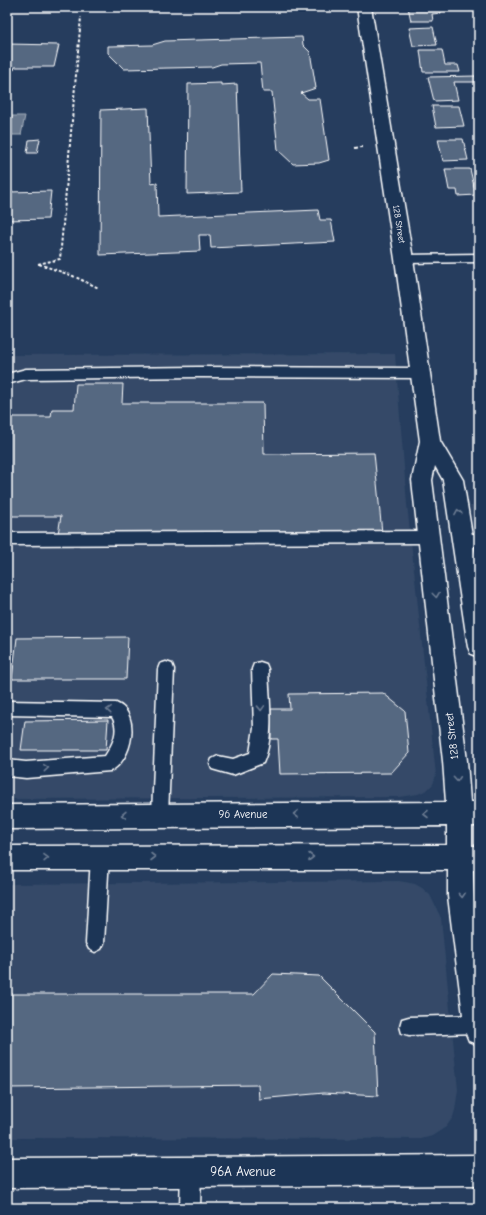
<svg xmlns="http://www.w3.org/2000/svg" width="486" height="1215" font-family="'Comic Neue',sans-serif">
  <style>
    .built { fill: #344a68 }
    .water { fill: #67788e; stroke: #a4aebb }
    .building { fill: #556781; stroke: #fff }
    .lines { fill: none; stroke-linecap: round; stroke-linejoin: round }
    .lane-casing { stroke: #fff; stroke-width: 3 }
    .street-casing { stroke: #fff; stroke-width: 3 }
    .secondary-casing { stroke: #fff; stroke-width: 3 }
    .path { stroke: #fff; stroke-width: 2; stroke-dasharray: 3 2; stroke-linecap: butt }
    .lane { fill: #1d3557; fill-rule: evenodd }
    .street { fill: #1d3557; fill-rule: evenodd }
    .secondary { fill: #1d3557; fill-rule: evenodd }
    .oneway { stroke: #6c7c92 }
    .labels { text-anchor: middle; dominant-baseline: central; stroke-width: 3; stroke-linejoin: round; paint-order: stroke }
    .far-street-label { font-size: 9px; fill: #fff; stroke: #1d3557 }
    .street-label { font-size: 11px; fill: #fff; stroke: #1d3557 }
    .near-street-label { font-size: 13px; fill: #fff; stroke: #1d3557 }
  </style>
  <rect width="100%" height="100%" fill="#263d5e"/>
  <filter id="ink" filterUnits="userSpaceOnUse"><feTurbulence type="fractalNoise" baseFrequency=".025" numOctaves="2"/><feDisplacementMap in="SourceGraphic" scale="8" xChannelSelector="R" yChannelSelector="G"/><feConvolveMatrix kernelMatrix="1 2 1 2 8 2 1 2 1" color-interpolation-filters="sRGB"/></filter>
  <g filter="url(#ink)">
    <path class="built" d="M395 354 407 504 436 775 433 784 427 790 418 794 399 797 7 799V355Z
      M470 506H479V559Z
      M399 881 415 884 422 888 430 895 441 918 458 1090 455 1110 453 1117 446 1127 432 1136 421 1139 7 1138V884Z"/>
    <path class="water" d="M8 116H25L21 135H7Z"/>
    <path class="building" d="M408 7H440L441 13 432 14 433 21H411Z
      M433 27 437 45 413 46 409 28Z
      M302 37 303 45 310 52 316 88 301 93 308 99H320L329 160 319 163 293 164 278 150 272 92H263L260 63 221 64 212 67 124 69 108 53V46H110L152 45 165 41Z
      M7 44 59 45 54 67H15L14 70H7Z
      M420 50H442L445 65H458L460 72H423Z
      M476 76 477 82H454L458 100 434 101 428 77Z
      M221 83V85L237 84 241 192 187 194 188 84Z
      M432 106H459L464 126 436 127Z
      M148 108 151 184 157 183 158 217 318 210 320 220H331L335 242 211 248 210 235H199L200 251 100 255 101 110Z
      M40 139 37 153H27L29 140Z
      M438 139H463L468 160 443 161Z
      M445 169H470L476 195 458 196 457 190H449Z
      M7 189H9V192L51 191 48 219 7 220Z
      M76 384H123L122 403H263L264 454 374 453 382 533 58 534 61 516H7V417H51L52 409H74Z
      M128 637 126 679H12L17 638Z
      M383 693 405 711 409 753 391 773 280 774 278 739H271V709H290L289 694Z
      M108 720 106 750H21L25 721Z
      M273 974 319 976 375 1032 378 1096 324 1093 259 1099 258 1085 7 1088V994H254Z"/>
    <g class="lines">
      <defs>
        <path id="lane" d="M479 254V262L404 263 400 262 398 259 400 256 404 255Z
          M198 367 421 368 426 370 427 373 426 376 421 378 198 377 26 379 7 384V374L26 369Z
          M429 531 434 533 436 537 434 541 429 543 7 545V533Z
          M463 534H479V546H463L458 544 456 540 458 536Z
          M166 662 172 664 174 669 168 815 166 821 160 823 154 821 152 815 158 669 160 664Z
          M260 662 266 664 268 669C269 698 275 737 263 763L233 775 212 769 210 764 212 759 218 756 233 759 250 753 254 728 252 669 254 664Z
          M7 701 116 703C142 713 132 762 110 771L26 778 7 776V760L26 762 105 756C113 744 120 730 112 717L7 715Z
          M100 849 106 851 109 857 104 943 101 949 95 952 89 949 86 943 91 857 94 851Z
          M479 1015 478 1033 409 1035 402 1033 400 1026 402 1019 409 1017Z
          M191 1161 198 1164 201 1171 200 1208H180L181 1171 184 1164Z"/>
        <path id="street" d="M479 1155V1185L7 1188V1158Z"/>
        <path id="secondary" d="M357 7H371L413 259 440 441 463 480 479 578V657L471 654 468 647 443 480 435 466 432 480 467 761 470 802H479V826H472V846H479V870H473L474 896 479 932V1045L469 1041 465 1031 448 896V870H7V846L447 845V826L7 829V805L446 802 443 761 412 480 420 441 395 259Z"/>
      </defs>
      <use href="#lane" class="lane-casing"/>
      <use href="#street" class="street-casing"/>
      <use href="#secondary" class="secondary-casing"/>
      <path class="path" d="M355 148 362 147
        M38 264 60 259 81 17
        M39 264 73 276 99 288"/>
      <use href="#lane" class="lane"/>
      <use href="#street" class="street"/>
      <use href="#secondary" class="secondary"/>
    </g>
    <defs><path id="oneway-chevron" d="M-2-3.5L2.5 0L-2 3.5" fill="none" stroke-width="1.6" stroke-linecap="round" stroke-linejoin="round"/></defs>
    <g class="oneway">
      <use href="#oneway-chevron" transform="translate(458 512) rotate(-99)"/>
      <use href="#oneway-chevron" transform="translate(436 595) rotate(83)"/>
      <use href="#oneway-chevron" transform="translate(261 708) rotate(88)"/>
      <use href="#oneway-chevron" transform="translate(109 710) rotate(-176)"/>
      <use href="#oneway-chevron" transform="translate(46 768) rotate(-5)"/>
      <use href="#oneway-chevron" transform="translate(457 779) rotate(86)"/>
      <use href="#oneway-chevron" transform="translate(296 814) rotate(180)"/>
      <use href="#oneway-chevron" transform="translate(426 814) rotate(180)"/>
      <use href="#oneway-chevron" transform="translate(124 815) rotate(179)"/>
      <use href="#oneway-chevron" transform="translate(153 857)"/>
      <use href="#oneway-chevron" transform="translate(311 857)"/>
      <use href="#oneway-chevron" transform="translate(46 858) rotate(-1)"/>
      <use href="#oneway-chevron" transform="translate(462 895) rotate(86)"/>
    </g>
  </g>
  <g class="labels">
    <g class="far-street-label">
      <text transform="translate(399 224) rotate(81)">128 Street</text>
    </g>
    <g class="street-label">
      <text transform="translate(452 736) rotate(-97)">128 Street</text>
      <text x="243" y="814">96 Avenue</text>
    </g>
    <g class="near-street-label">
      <text x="243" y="1171">96A Avenue</text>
    </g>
  </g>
  <rect width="486" height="1215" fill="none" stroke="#1d3557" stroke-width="24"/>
  <rect x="12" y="12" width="462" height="1191" fill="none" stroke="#fff" stroke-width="1.5" filter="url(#ink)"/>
</svg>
